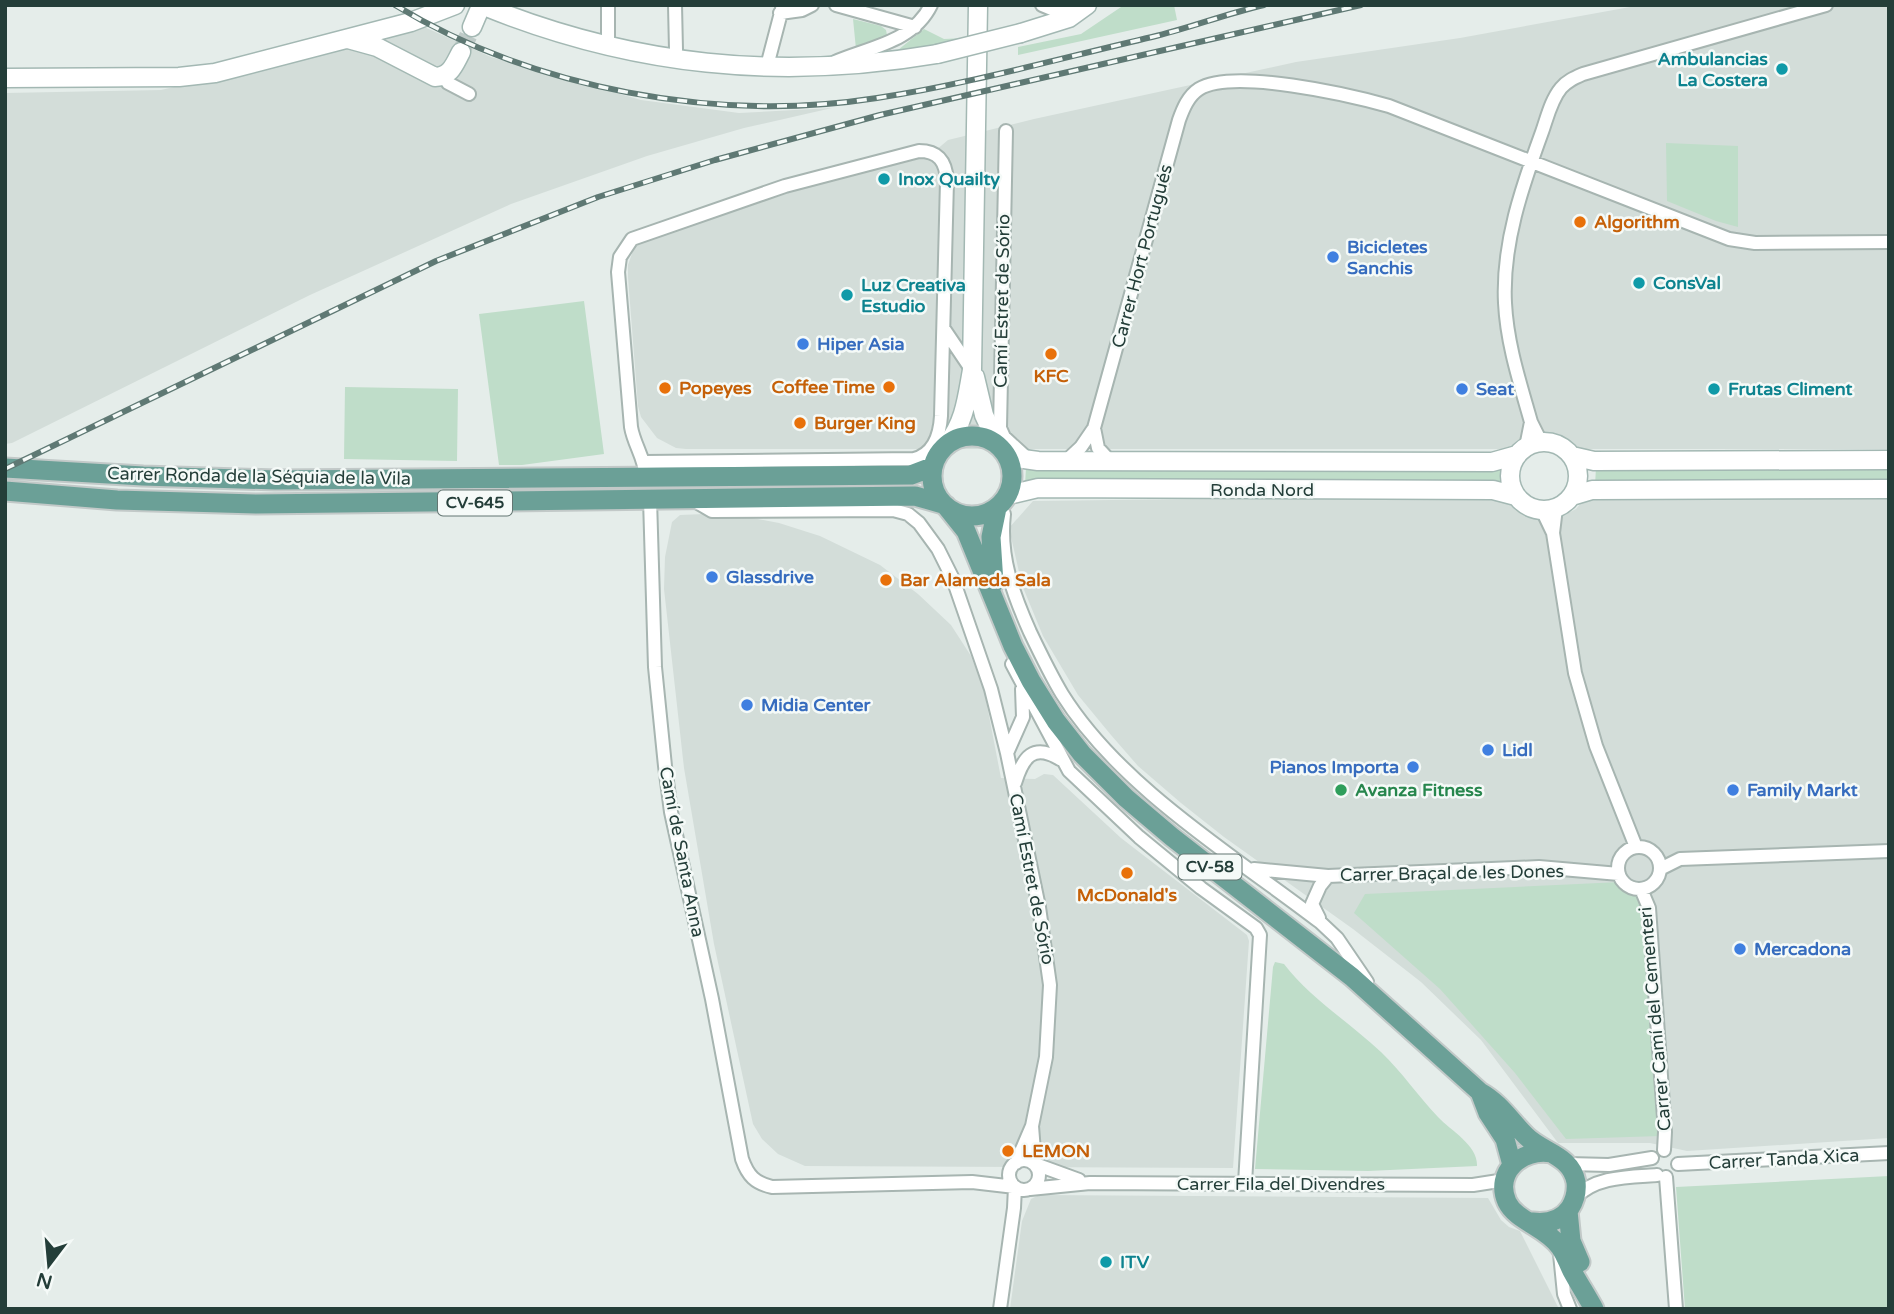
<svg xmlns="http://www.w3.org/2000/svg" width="1894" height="1314" font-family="'Varela Round',sans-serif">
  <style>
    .built { fill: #d3ddd9 }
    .green { fill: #bfddc9 }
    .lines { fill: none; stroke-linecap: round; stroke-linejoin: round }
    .secondary-tunnel { stroke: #becac7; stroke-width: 18; stroke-dasharray: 18 9; stroke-linecap: butt }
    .street-casing { stroke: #a7b5b1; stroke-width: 16 }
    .secondary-casing { stroke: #a3b8b3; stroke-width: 21 }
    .primary-casing { stroke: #c2c9c8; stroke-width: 23 }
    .street { stroke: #fff; stroke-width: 12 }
    .secondary { stroke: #fff; stroke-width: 18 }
    .primary { stroke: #6ba097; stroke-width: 19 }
    .rail-casing { stroke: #5f7974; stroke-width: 6 }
    .rail { stroke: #f5faf8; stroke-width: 3.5; stroke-dasharray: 10; stroke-linecap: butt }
    .secondary-bridge-casing { stroke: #a3b8b3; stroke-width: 21; stroke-linecap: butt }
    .secondary-bridge { stroke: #fff; stroke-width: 18 }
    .culture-dot { fill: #0f9aa8; stroke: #f5faf8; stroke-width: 2.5 }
    .food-dot { fill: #e8710a; stroke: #f5faf8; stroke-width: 2.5 }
    .shop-dot { fill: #3f7fe0; stroke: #f5faf8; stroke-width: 2.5 }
    .leisure-dot { fill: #2e9e5b; stroke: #f5faf8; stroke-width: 2.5 }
    .labels { text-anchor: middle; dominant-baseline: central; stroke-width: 5; stroke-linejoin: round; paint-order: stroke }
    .shield { fill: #f5faf8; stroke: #637672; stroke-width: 2 }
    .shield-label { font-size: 16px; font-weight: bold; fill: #243e39 }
    .culture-label { font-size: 18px; font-weight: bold; fill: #0d838f; stroke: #f5faf8; text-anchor: start }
    .food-label { font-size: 18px; font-weight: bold; fill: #c56008; stroke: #f5faf8; text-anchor: start }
    .shop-label { font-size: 18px; font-weight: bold; fill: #366cbe; stroke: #f5faf8; text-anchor: start }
    .street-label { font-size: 18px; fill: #243e39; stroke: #f5faf8 }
    .leisure-label { font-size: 18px; font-weight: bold; fill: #27864d; stroke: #f5faf8; text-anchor: start }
  </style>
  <rect width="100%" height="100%" fill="#e5edea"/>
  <path class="built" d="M1641 5H1889V449H686L676 448 657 438 641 417 638 406 628 277V265L635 245 794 191 929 156 948 140 1034 119 1296 62 1460 38Z
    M422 26 491 57 641 100 739 113 832 108 744 128 647 156 511 204 310 295 12 443 5 444V93L161 90 354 45Z
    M1508 495 1532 516 1550 518 1564 515 1576 509 1587 496H1889V1138L1687 1151 1650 1143H1558L1481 1040 1421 982 1353 929 1224 837 1181 803 1138 766 1111 735 1078 695 1043 636 1022 585 1009 528 1033 501Z
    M705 514 747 517 779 523 820 536 880 565 918 594 951 625 971 656 984 690 1001 778 1035 779 1044 774 1053 775 1121 838 1247 935 1249 941 1233 1168 805 1166 778 1154 762 1139 753 1124 714 944 684 768 664 589 665 557 672 522 680 515Z
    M1039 1195 1488 1198 1501 1220 1509 1227 1520 1231 1559 1309H1010L1022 1221 1031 1199Z"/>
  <path class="green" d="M1124 5H1174L1177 20 1018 55V47L1081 34Z
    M853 19 881 26 886 30 887 35 883 39 856 49Z
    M924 29 944 39 965 38V40L893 54Z
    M1666 143 1738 146V227L1716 221 1667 201Z
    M584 301 604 454 522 465H499L479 314Z
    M345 387 458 389 457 461 344 459Z
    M1503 465 1502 484H1025L1026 468Z
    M1889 466V483L1595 486 1596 467Z
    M888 481V491L676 492V482Z
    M1621 882 1632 885 1640 895 1661 1136 1566 1139 1515 1073 1440 989 1354 913 1365 894Z
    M1275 962 1284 964C1310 998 1349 1022 1381 1052 1402 1072 1418 1096 1438 1117 1451 1131 1478 1145 1477 1166L1368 1171 1255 1169 1273 967Z
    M1889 1176V1309H1685L1676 1187Z"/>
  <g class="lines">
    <path class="secondary-tunnel" d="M461 52 472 27"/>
    <defs>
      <path id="street" d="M608 5V47
        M675 5 676 50
        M836 5 915 27
        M1042 5 1054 10 1071 5
        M780 13 802 10 812 5
        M835 62C870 47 913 42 931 5
        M767 66 783 5
        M444 77 448 83 469 94
        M1006 131 1000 428 1004 437 1028 459
        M944 329 971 369
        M1531 422C1520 383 1507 344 1505 303 1502 244 1522 187 1542 132 1547 118 1551 100 1561 88 1567 81 1574 78 1583 74L1826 5
        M1094 428 1179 120C1183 109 1188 96 1199 89 1233 68 1350 95 1389 106L1729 239 1755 243 1889 242
        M1526 447 1531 422 1541 442
        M1066 461 1081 447 1094 428 1098 448 1110 461
        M645 462 914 459C934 454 940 434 941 416L947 181C946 162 939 151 919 151L785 186 632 239 620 257 618 272 631 427C634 445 645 458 646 478
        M650 499 655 667 665 766 671 812 712 999 742 1159C748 1176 755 1183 772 1187L972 1182 1015 1187 1014 1208 1000 1309
        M693 500 712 511 893 510 908 514 919 523 938 549 953 579 991 689 1007 753 1039 907 1050 985 1046 1057 1032 1126
        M1542 510 1553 533 1556 508
        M1004 514C999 556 1013 594 1030 632 1040 653 1050 674 1062 694 1120 787 1234 856 1320 922L1337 938 1367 982
        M1553 533 1575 673 1596 746 1636 847
        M1012 664 1069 771 1139 837 1201 888 1256 928 1260 935 1245 1183
        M1007 753 1023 717 1022 689
        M1015 783C1023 757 1033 743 1060 759
        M1618 868a21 21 0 1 1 42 0a21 21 0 1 1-42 0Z
        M1254 869 1328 876 1539 867 1619 874
        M1660 869 1680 859 1889 851
        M1641 889 1649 908 1665 1132 1664 1150
        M1319 918 1312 904 1320 886 1328 876
        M1009 1175a15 15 0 1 1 30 0a15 15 0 1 1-30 0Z
        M1016 1163 1032 1126 1035 1164 1079 1180
        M1568 1164 1609 1165 1652 1158
        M1678 1164 1889 1153
        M1666 1177 1676 1309
        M1030 1189 1090 1183 1473 1185 1505 1180
        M1575 1198C1595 1176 1629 1177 1657 1175
        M1560 1254 1564 1294 1570 1309"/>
      <path id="secondary" d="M484 6C632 66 779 81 937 54
        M472 27 481 6
        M1021 33 1069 18 1087 5
        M348 39 377 47 435 77C451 76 454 65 461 52
        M5 78 179 77 215 73 411 22 455 5
        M975 377 984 415 997 443
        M1510 476a34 34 0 1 1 68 0a34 34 0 1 1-68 0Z
        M947 444C965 422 967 397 972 370L978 5
        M1572 456 1594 461 1889 460
        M1009 457 1038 461 1492 462 1517 455
        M1008 495 1038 488 1493 490 1516 496
        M1572 496 1592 490 1889 489"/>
      <path id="primary" d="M932 476a40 40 0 1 1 80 0a40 40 0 1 1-80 0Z
        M5 468 143 476 275 480 911 475 932 467
        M5 491 117 500 256 504 915 496 943 504
        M946 506 966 531 1013 646 1031 681 1056 721 1082 754 1126 798 1172 837 1352 977 1480 1092C1500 1103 1510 1120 1526 1136 1543 1153 1571 1155 1576 1182 1577 1191 1575 1200 1570 1208 1561 1221 1547 1224 1532 1222
        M994 583 991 537 997 508
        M1480 1092 1488 1113 1505 1139 1512 1165
        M1551 1153C1522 1148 1494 1172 1507 1202 1516 1221 1546 1227 1560 1247 1565 1254 1568 1263 1572 1271 1579 1284 1587 1296 1594 1309
        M1568 1211 1571 1241 1580 1262"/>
    </defs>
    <use href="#street" class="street-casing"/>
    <use href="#secondary" class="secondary-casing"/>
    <use href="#primary" class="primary-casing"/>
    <use href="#street" class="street"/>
    <use href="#secondary" class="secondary"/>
    <use href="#primary" class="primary"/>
    <defs>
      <path id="rail" d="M395 5C533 89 717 123 877 98 969 84 1061 58 1152 37 1190 28 1225 14 1264 5
        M5 469 436 261 598 197 715 160 880 115 1361 5"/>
    </defs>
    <use href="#rail" class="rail-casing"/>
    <use href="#rail" class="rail"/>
    <defs>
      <path id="secondary-bridge" d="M937 54 1021 33"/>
    </defs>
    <use href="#secondary-bridge" class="secondary-bridge-casing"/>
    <use href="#secondary-bridge" class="secondary-bridge"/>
  </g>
  <g class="culture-dot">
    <circle cx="1782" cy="69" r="7"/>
    <circle cx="884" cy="179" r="7"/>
    <circle cx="1639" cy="283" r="7"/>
    <circle cx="847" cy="295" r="7"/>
    <circle cx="1714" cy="389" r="7"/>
    <circle cx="1106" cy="1262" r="7"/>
  </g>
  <g class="food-dot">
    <circle cx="1580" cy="222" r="7"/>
    <circle cx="1051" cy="354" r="7"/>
    <circle cx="889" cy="387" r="7"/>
    <circle cx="665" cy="388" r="7"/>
    <circle cx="800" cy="423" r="7"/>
    <circle cx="886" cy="580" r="7"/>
    <circle cx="1127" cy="873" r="7"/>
    <circle cx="1008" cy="1151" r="7"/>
  </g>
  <g class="shop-dot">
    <circle cx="1333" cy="257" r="7"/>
    <circle cx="803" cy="344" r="7"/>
    <circle cx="1462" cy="389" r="7"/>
    <circle cx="712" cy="577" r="7"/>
    <circle cx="747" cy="705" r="7"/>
    <circle cx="1488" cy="750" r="7"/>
    <circle cx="1413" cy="767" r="7"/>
    <circle cx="1733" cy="790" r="7"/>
    <circle cx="1740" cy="949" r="7"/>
  </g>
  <circle class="leisure-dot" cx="1341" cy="790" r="7"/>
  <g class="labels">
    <g class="shield">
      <rect x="438" y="490.5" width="74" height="25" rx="5"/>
      <rect x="1178.5" y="854.5" width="63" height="25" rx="5"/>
    </g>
    <g class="shield-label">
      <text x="475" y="503">CV-645</text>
      <text x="1210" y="867">CV-58</text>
    </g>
    <g class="culture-label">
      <text x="1768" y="59" text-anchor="end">Ambulancias<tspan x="1768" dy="21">La Costera</tspan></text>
      <text x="898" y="179">Inox Quailty</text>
      <text x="1653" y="283">ConsVal</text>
      <text x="861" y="285">Luz Creativa<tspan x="861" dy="21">Estudio</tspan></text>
      <text x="1728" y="389">Frutas Climent</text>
      <text x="1120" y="1262">ITV</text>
    </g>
    <g class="food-label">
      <text x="1594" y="222">Algorithm</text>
      <text x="1051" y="376" text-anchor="middle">KFC</text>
      <text x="875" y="387" text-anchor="end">Coffee Time</text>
      <text x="679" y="388">Popeyes</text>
      <text x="814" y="423">Burger King</text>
      <text x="900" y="580">Bar Alameda Sala</text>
      <text x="1127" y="895" text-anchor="middle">McDonald's</text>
      <text x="1022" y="1151">LEMON</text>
    </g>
    <g class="shop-label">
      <text x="1347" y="247">Bicicletes<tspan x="1347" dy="21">Sanchis</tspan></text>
      <text x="817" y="344">Hiper Asia</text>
      <text x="1476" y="389">Seat</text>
      <text x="726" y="577">Glassdrive</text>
      <text x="761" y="705">Midia Center</text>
      <text x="1502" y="750">Lidl</text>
      <text x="1399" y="767" text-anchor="end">Pianos Importa</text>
      <text x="1747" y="790">Family Markt</text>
      <text x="1754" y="949">Mercadona</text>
    </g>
    <g class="street-label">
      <text transform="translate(1142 256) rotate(-75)">Carrer Hort Portugués</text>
      <text transform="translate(1002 301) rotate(-89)">Camí Estret de Sório</text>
      <text transform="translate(259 476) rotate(1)">Carrer Ronda de la Séquia de la Vila</text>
      <text x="1262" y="490">Ronda Nord</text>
      <text transform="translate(682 852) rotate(79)">Camí de Santa Anna</text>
      <text transform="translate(1452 873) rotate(-1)">Carrer Braçal de les Dones</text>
      <text transform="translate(1032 879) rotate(79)">Camí Estret de Sório</text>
      <text transform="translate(1655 1019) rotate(-95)">Carrer Camí del Cementeri</text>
      <text transform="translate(1784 1159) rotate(-3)">Carrer Tanda Xica</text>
      <text x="1281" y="1184">Carrer Fila del Divendres</text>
    </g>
    <g class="leisure-label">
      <text x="1355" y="790">Avanza Fitness</text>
    </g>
  </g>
  <rect width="1894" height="1314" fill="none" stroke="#243e39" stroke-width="14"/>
  <g transform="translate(49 1265) rotate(196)" stroke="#f5faf8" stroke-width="5" paint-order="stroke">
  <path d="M0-5L12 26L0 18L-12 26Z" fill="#243e39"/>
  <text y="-10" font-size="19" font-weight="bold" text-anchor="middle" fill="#243e39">N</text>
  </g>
</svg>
